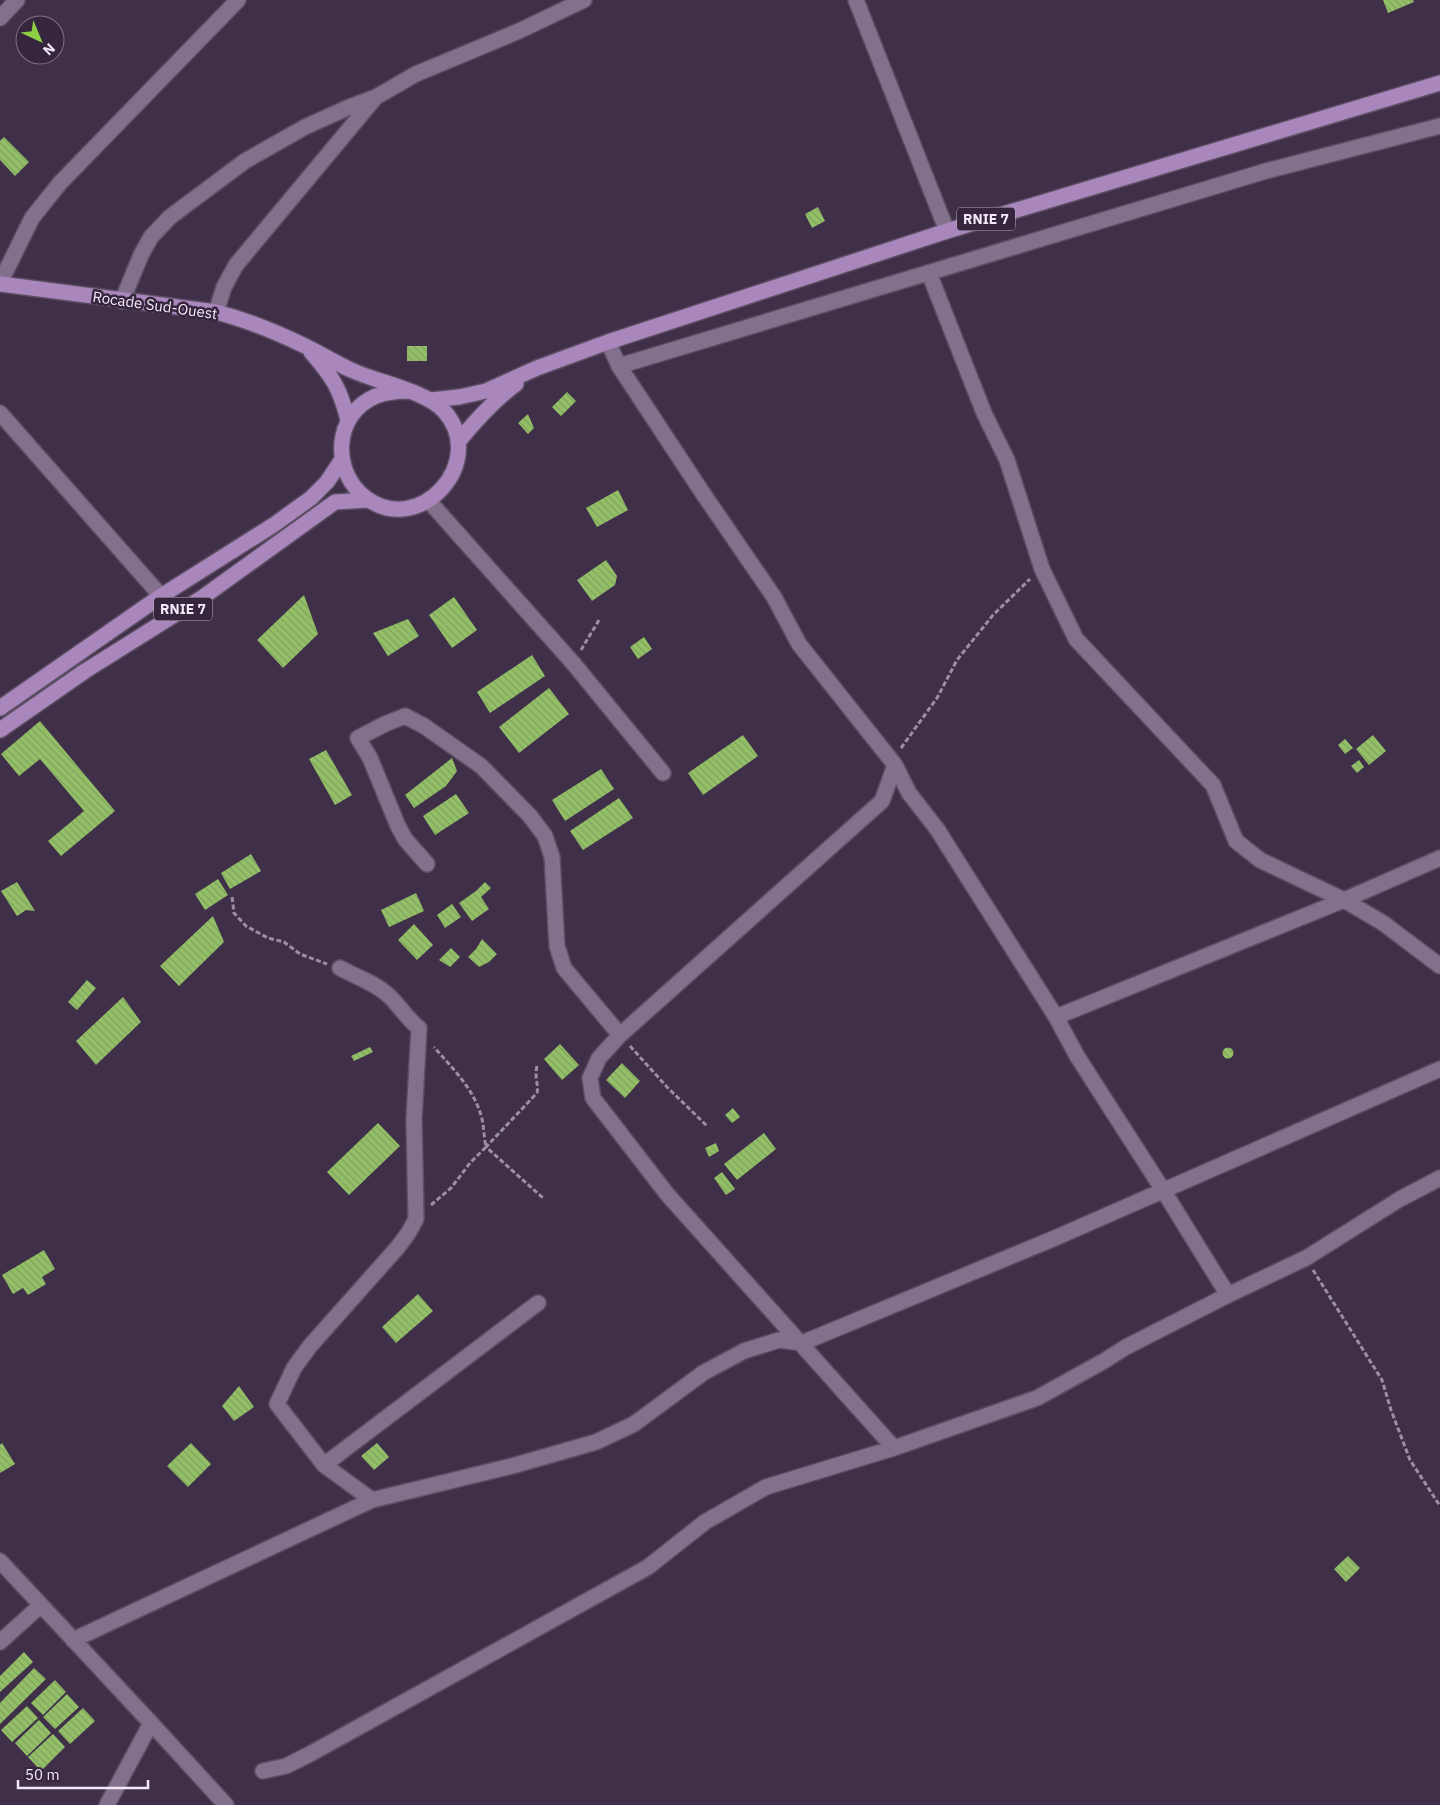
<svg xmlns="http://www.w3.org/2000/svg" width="1440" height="1805" font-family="'IBM Plex Sans',sans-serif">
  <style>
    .building { fill: url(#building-back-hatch) }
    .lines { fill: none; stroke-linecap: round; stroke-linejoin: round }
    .street-casing { stroke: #5b4e62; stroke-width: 18 }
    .primary-casing { stroke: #5b4e62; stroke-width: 18 }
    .path { stroke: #9c8fa4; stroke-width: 3; stroke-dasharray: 5 2.5; stroke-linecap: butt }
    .street { stroke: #82708c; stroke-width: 15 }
    .primary { stroke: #a986bc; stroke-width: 15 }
    .labels { text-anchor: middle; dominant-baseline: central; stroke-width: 5; stroke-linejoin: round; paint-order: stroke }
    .shield { fill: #35253d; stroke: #baaec1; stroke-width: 1 }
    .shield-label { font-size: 14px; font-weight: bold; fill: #f3e9f9 }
    .street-label { font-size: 15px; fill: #f3e9f9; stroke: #35253d }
  </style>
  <defs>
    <pattern id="building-back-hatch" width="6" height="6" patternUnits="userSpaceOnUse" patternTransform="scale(1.25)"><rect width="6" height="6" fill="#93c067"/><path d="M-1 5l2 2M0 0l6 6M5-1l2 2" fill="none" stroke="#80a260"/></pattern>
  </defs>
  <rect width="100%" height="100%" fill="#3f2f48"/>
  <path class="building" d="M1383 0H1413L1414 2 1388 13Z
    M4 137 29 162 15 176 0 160V141Z
    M818 207 825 221 812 228 805 214Z
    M407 346H427V361H407Z
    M567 392 576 401 561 416 552 407Z
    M528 414 534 428 528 434 518 423Z
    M618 490 628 510 597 527 586 508Z
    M606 560 617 576 615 585 592 601 577 580Z
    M304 595 318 634 283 668 257 640Z
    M454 597 477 630 452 648 429 615Z
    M408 619 419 636 388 656 373 633Z
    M644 637 652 649 638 659 630 647Z
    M532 655 545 676 490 713 477 692Z
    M549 688 569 714 519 753 499 727Z
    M40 721 115 811 61 856 48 841 84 811 40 759 19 776 1 754Z
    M743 735 758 756 703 795 688 773Z
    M1373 735 1386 751 1369 765 1356 749Z
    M1345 739 1353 748 1345 754 1338 745Z
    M326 750 352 795 335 805 309 759Z
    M452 758 457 771 446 786 414 808 405 795Z
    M1359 760 1364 767 1357 773 1351 766Z
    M601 769 614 789 565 821 552 800Z
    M456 794 469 813 435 835 423 816Z
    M619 798 633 818 583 850 570 831Z
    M251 854 261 871 230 889 221 873Z
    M218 879 228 895 205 910 195 894Z
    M17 882 35 911 26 910 17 916 1 891Z
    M485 882 491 888 481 897 489 909 472 921 459 903 476 891Z
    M416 893 424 911 389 927 381 910Z
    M452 904 461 917 445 928 437 915Z
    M213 916 224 942 179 986 160 966Z
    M414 924 433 945 417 960 398 940Z
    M482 939 497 954 489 962 479 967 468 957 476 949Z
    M451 948 460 957 450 967 439 960Z
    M87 980 96 988 77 1010 68 1002Z
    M123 997 141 1022 96 1065 76 1041Z
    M560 1044 579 1065 562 1080 544 1059Z
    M370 1047 373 1052 354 1061 351 1056Z
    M1222.5 1053a5.5 5.5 0 1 1 11 0a5.5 5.5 0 1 1-11 0Z
    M622 1063 640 1081 625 1098 606 1080Z
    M733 1108 740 1117 732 1123 725 1115Z
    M378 1123 400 1146 349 1195 327 1172Z
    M764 1133 776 1149 737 1180 724 1164Z
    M716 1143 719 1151 709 1157 705 1148Z
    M722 1172 735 1189 726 1195 714 1178Z
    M44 1250 55 1269 42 1277 46 1284 28 1295 23 1288 13 1294 2 1275Z
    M418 1294 433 1311 396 1343 382 1327Z
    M239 1386 254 1407 234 1421 222 1406Z
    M2 1443 15 1464 0 1473V1445Z
    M191 1443 211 1464 188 1487 167 1466Z
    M377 1443 389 1457 374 1470 361 1456Z
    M1348 1556 1360 1568 1346 1582 1334 1569Z
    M24 1652 33 1662 0 1692V1676Z
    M34 1668 46 1679 0 1724V1703Z
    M55 1680 66 1692 43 1715 31 1703Z
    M67 1694 79 1707 55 1729 43 1717Z
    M27 1706 38 1718 12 1742 1 1730Z
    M83 1708 95 1721 70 1744 58 1731Z
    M39 1720 51 1733 27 1756 15 1743Z
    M53 1734 65 1747 41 1771 28 1757Z"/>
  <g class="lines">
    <defs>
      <path id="street" d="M856 0 947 231
        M0 18 17 0
        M929 273 984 413 1007 460 1042 569 1076 639 1213 785 1236 841 1260 860 1344 900 1383 923 1440 966
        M0 283 32 218 60 183 238 0
        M122 301 141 255 151 237 170 217 245 161 305 127 347 108 376 97 416 74 519 31 584 0
        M216 312 224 287 236 265 375 98
        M608 342 619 366 702 492 774 597 799 644 895 765 909 793 937 829 1056 1017 1077 1056 1163 1190 1228 1295
        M619 366 1266 171 1440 126
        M0 413 161 596
        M428 500 573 663 663 773
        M427 864 405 839 398 826 370 758 358 738 385 724 405 716 424 726 481 766 530 816 545 836 552 857 557 946 564 968 620 1035
        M340 968C356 977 376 983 389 996 400 1006 407 1019 419 1028L414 1119 416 1219 409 1232 398 1247 310 1346 294 1368 277 1404 324 1465 372 1500
        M1056 1017 1344 900 1440 858
        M894 1448 667 1194 593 1098 590 1078 599 1058 620 1035 882 801 895 765
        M324 1465 538 1303
        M0 1561 151 1723 226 1805
        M73 1640 372 1500 512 1466 596 1442 634 1424 703 1373 744 1351 779 1340 802 1343 1055 1238 1440 1069
        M0 1642 41 1605
        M263 1771 286 1766 310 1754 648 1567 705 1522 766 1487 894 1448 1037 1398 1104 1361 1126 1347 1228 1295 1306 1258 1400 1199 1440 1178
        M107 1805 151 1723"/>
      <path id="primary" d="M0 284 216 312C247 320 276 332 305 346 320 353 335 363 351 370 377 382 426 391 444 411 489 461 420 538 366 498 331 472 333 414 376 396 387 392 397 391 409 391
        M311 352C333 377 340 389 348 420
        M431 400 459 397 486 391 537 368 608 342 947 231 1440 83
        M458 442C476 420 493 401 516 384
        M0 708 161 596 275 524 311 498 327 482 341 461
        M0 730 85 671 203 597 335 502 368 500"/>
    </defs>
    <use href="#street" class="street-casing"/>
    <use href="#primary" class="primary-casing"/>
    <path class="path" d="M581 650 599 620
      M901 748 937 698 957 660 993 615 1030 579
      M232 897 234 913 246 926 268 938 284 942 300 954 327 964
      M630 1046 667 1087 707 1126
      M537 1066C534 1078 539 1085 537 1093L486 1147 543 1198
      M431 1205 451 1188 470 1163 486 1147C484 1138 484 1128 482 1119 475 1090 453 1069 434 1047
      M1313 1270 1382 1380 1391 1410 1410 1460 1440 1506"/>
    <use href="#street" class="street"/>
    <use href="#primary" class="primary"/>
  </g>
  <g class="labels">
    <g class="shield">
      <rect x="957" y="207.5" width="58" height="23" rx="4"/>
      <rect x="154" y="597.5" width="58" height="23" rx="4"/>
    </g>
    <g class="shield-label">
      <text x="986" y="219">RNIE 7</text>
      <text x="183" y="609">RNIE 7</text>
    </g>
    <g class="street-label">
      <text transform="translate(155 305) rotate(8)">Rocade Sud-Ouest</text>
    </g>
  </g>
  <g transform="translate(40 40) rotate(136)"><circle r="24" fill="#35253d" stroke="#817388"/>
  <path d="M0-4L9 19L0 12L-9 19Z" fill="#8ece43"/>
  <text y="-8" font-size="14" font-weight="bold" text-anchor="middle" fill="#f3e9f9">N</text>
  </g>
  <path d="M18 1780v8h130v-8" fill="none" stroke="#f3e9f9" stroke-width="2.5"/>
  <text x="25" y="1780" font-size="15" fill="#f3e9f9" stroke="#35253d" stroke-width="4" paint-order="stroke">50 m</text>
</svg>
